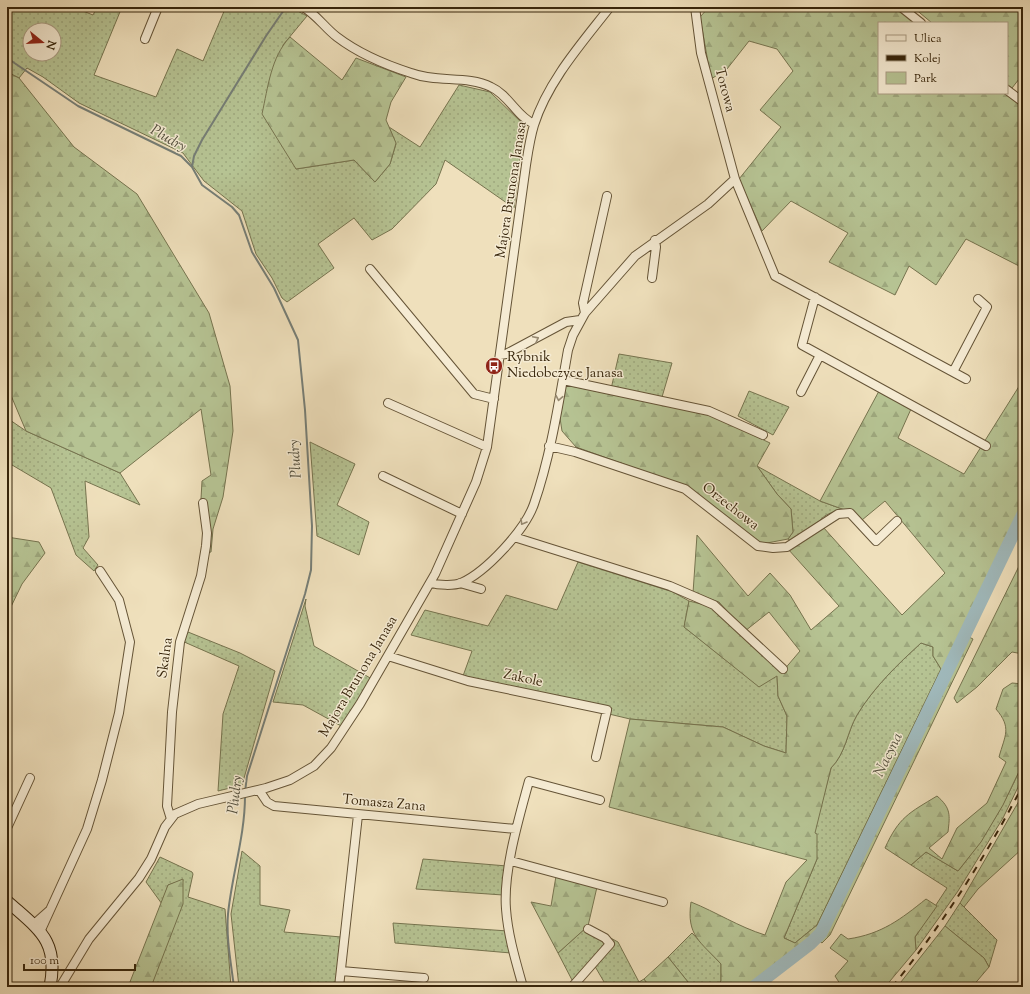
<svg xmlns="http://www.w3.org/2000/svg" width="1030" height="994" font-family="'Sorts Mill Goudy',serif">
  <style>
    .green { fill: url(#green-dots); stroke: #76744f; fill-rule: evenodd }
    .forest { fill: url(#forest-firs); stroke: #76744f; fill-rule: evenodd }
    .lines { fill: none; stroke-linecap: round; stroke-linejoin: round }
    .stream { stroke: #767e76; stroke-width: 2 }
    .river { stroke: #a0babd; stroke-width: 13 }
    .street-casing { stroke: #655437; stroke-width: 10 }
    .secondary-casing { stroke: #37250b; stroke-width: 13 }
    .street { stroke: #f5ebd3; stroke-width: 8 }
    .secondary { stroke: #f5ebd3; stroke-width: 11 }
    .rail { stroke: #37250b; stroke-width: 2; stroke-dasharray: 7 7; stroke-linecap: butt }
    .oneway { stroke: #96886f }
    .labels { text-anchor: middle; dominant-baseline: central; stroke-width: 3; stroke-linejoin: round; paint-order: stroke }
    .street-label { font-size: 14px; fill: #37250b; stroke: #f5ebd3 }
    .poi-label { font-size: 14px; fill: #37250b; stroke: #f5ebd3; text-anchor: start }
    .water-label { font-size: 15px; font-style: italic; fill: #565240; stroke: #f5ebd3 }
  </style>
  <defs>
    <pattern id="green-dots" width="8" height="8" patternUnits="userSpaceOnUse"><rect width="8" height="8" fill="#b6c393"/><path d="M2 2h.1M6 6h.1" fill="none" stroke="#9da77d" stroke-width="1.8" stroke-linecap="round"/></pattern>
    <pattern id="forest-firs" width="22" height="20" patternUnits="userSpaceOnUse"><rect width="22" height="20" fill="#b6c393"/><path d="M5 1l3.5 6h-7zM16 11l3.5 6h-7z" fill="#9da77d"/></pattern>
  </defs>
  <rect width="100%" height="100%" fill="#efe0bc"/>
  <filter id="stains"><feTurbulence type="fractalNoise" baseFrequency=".005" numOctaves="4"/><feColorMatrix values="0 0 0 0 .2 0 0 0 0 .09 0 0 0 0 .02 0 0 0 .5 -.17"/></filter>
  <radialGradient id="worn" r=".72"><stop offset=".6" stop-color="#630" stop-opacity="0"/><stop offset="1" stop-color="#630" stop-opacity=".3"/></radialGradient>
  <path class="green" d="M7 7H73L93 15 97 7H122L94 75 156 97 177 49 203 61 225 9 221 7H290L307 16 283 45 296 169 354 160 375 182 390 164 396 144 389 127 420 147 459 85 490 92 524 125 514 208 445 160 436 184 392 229 372 240 354 218 318 244 334 268 287 302 282 298 272 278 256 254 242 211 204 181 183 153 79 103 43 77 27 68 19 78 7 72ZM30 30H54V54H30Z
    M619 354 672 363 662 397 611 389Z
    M749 391 789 407 773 435 738 416Z
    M7 418 26 431 120 473 140 505 85 481 89 537 83 548 98 565 94 571 76 555 51 488 7 462Z
    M310 442 355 464 337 505 369 522 359 555 317 536Z
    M757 466 820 501 845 510C820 513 825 519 807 531 802 535 796 538 791 541L788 539 793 532 791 509 777 494Z
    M578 562 673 592 689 601 684 627 759 686 777 675 778 696 787 716 786 753 764 746 723 727 630 719 609 714 612 708 463 676 472 651 411 635 425 610 488 626 506 595 557 610Z
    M306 599 305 606 314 646 372 679 343 727 303 705 273 702Z
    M188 632 240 653 275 671 242 785 218 791 223 714 239 666 182 641Z
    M921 643 933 647V656L941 669 817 925 795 943 784 938 817 859 814 833 831 768C846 753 847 732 857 715 874 687 897 665 921 643Z
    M1023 763V777L1003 818 958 891 916 950 915 937 947 888 911 865 926 852 958 871C987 835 1004 805 1023 763Z
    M242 851 260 866V905L290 910 284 932 341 937 336 987H239L231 914Z
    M160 857 192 872 193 874 188 897 225 909 231 987H151L183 880 168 885 162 904 146 882Z
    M423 859 507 866 503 895 416 889Z
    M960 903 997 940 989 967 984 958 945 926Z
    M393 923 508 931 511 953 395 943Z
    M588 926 618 942 639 982 644 979 650 987H607L593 963 572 980 558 953Z
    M692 933 721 964V982L714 987H692L668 957Z"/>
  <path class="forest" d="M709 7H894L915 23H879V93H1005L1023 107V268L966 239 936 285 909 266 895 295 829 262 848 233 791 201 762 231 739 179 781 127 760 110 793 71 777 49 749 41 727 69 711 79 700 17Z
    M915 7H1023V74L1012 88 1007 84V23H932L914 8Z
    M290 37 342 80 356 58 406 77 391 102 386 120 396 143 390 164 375 182 354 160 296 169 262 114C268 87 271 57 290 37Z
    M7 72 19 78 74 147 137 194 209 313 230 386 233 431 223 497 213 529 211 552 206 553V500L201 499 202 481 211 475 201 409 120 473 26 431 7 386Z
    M1023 380V508L819 930 799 949 750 987H714L721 981V964C701 942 686 936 691 902 716 912 739 927 765 935L786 882 807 860 609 807 630 719 723 727 764 746 786 753 787 716 778 696 777 676 759 687 684 627 689 601 713 607 783 671 800 651 769 612 745 631 719 602 693 593 697 535 748 596 770 573 790 595 811 630 839 606 788 549 823 527 902 615 945 573 885 501 862 520 845 510 820 501 879 391 911 409 898 438 964 474ZM921 643 933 647V656L941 669 817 925 795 943 784 938 817 859V834L815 833 831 768C846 753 847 732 857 715 874 687 897 665 921 643Z
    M566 385 711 415 770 443 757 466 777 494 791 509 793 532 788 539 767 543 758 542 688 487 576 447 562 431 560 418Z
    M7 537 39 542 45 553 22 584 7 615Z
    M1023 558V654L1012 652 977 687 957 703 954 698Z
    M967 636 973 639 830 935 822 943 818 940 823 935Z
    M1012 683 1023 684V763L1003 805 981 842 958 871 926 852 911 865 885 848C899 817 909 813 937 796 951 808 950 815 948 832L929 848 942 859 957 828 987 803 1006 762 999 757C1005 735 1012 728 996 709L1003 689Z
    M1023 794V848L978 889 964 907 960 903Z
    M556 876 597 887 588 926 558 953 531 902 551 906Z
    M183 879V904L151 987H128L168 885Z
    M926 899 937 906 915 937 916 950 885 987H842L835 976 848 961 830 948 841 934 848 939C882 934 901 919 926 899Z
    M945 926 984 958 989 967 972 987H897Z
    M668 957 692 987H650L644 979Z"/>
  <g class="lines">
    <path class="stream" d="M7 58 78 106 181 156 192 167 202 185 232 207 239 215 252 252 274 288 298 340 305 410 312 526 311 570 305 594 247 776 245 792
      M192 167 194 156 202 140 266 36 286 7
      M234 987C231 963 226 938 228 914 232 874 245 836 245 796"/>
    <path class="river" d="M754 987 811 943 821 933 1023 514"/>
    <defs>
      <path id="street" d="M303 7C316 14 325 28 337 37 358 53 386 65 411 73 437 83 467 75 491 87 509 95 517 117 534 124
        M695 7 701 53 735 179 775 276 966 379
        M901 7 921 23
        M145 39 158 7
        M1007 90 1023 102
        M370 269 474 394 494 399
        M652 278 656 247 655 240
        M815 297 802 345 986 446
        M585 313 583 303 607 196
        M500 355 506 354 566 322 580 320
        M953 372 987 307 978 299
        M563 380 709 411 763 435
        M801 392 820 355
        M388 403 487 447
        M549 446 575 452 685 489 758 546 773 548 787 547 838 514 850 513 876 541 897 521
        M383 476 462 514
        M514 537 670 586 714 605 783 669
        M431 583C438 585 453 586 461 583 486 572 525 530 534 504 551 455 559 401 568 350L573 335 585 313 635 256 708 204 735 179
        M460 583 481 589
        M388 656 468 681 607 710 596 757
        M259 790 267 802 274 806 516 829
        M171 819 167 806 172 712 180 642 201 576 206 546 207 533 203 503
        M7 828 30 778
        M511 861 663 902
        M33 925 50 910
        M40 932 87 829 102 780 119 713 130 642 119 600 100 571
        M341 971 424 978
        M60 987 89 939 139 878 151 859 165 827 175 814 198 804 266 788 290 780 314 766 331 748 360 704 435 574 476 482 487 447 526 165C528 152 530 138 534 125 548 81 582 43 610 7
        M339 987 358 815
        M523 987C516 962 508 936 506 909 503 871 519 818 529 781L600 800
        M572 987 610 944 605 938 588 929"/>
      <path id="secondary" d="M7 901C39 930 59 940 50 987"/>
    </defs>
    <use href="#street" class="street-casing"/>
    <use href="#secondary" class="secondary-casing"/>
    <use href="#street" class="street"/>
    <use href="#secondary" class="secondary"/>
    <path class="rail" d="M892 987C943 924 986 856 1023 785"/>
  </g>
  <defs><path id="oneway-chevron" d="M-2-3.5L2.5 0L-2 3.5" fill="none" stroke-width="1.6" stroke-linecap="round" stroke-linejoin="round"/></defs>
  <g class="oneway">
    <use href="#oneway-chevron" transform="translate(536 339) rotate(-27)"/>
    <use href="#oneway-chevron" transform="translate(559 398) rotate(101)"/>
    <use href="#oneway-chevron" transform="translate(523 522) rotate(121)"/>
  </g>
  <defs>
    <symbol id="bus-disc" viewBox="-11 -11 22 22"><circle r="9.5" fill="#8f2418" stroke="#f5ebd3"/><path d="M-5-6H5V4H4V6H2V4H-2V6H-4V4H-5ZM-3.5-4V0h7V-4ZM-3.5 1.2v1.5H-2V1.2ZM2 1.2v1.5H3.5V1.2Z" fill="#fff"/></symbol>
  </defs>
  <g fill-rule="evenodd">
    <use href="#bus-disc" x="484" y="356" width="20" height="20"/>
  </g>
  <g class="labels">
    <g class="street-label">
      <text transform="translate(724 90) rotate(75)">Torowa</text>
      <text transform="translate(512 190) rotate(-81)">Majora Brunona Janasa</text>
      <text transform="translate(730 507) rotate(38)">Orzechowa</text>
      <text transform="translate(166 658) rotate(-82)">Skalna</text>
      <text transform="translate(359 677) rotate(-59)">Majora Brunona Janasa</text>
      <text transform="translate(523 679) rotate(12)">Zakole</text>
      <text transform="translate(384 804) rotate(5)">Tomasza Zana</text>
    </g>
    <g class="poi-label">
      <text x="507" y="358">Rybnik<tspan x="507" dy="16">Niedobczyce Janasa</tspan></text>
    </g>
    <g class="water-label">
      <text transform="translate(168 139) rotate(30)">Pludry</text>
      <text transform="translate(296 459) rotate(-94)">Pludry</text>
      <text transform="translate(889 755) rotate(-64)">Nacyna</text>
      <text transform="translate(236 795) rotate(-83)">Pludry</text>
    </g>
  </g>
  <rect width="1030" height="994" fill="none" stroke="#efe0bc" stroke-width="24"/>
  <rect x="8" y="8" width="1014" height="978" fill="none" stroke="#37250b" stroke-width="2"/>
  <rect x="12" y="12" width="1006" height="970" fill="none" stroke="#37250b"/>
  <rect x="878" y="22" width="130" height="72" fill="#f5ebd3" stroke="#a99c83"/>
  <rect x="886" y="35" width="20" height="6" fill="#f5ebd3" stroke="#a99c83"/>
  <text x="914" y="42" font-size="12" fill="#37250b">Ulica</text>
  <rect x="886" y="55" width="20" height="6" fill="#37250b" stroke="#a99c83"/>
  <text x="914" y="62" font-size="12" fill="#37250b">Kolej</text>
  <rect x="886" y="72" width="20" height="12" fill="#b6c393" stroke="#a99c83"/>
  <text x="914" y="82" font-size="12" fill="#37250b">Park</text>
  <g transform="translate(42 42) rotate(108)"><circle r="19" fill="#f5ebd3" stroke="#a99c83"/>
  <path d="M0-3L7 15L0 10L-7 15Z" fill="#8f2418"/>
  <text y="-6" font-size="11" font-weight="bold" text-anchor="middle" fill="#37250b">N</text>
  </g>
  <path d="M24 964v6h111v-6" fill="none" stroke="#37250b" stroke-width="2"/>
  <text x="30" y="964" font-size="12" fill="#37250b" stroke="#f5ebd3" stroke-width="3" paint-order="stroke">100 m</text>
  <rect width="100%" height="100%" filter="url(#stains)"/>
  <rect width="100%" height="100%" fill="url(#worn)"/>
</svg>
